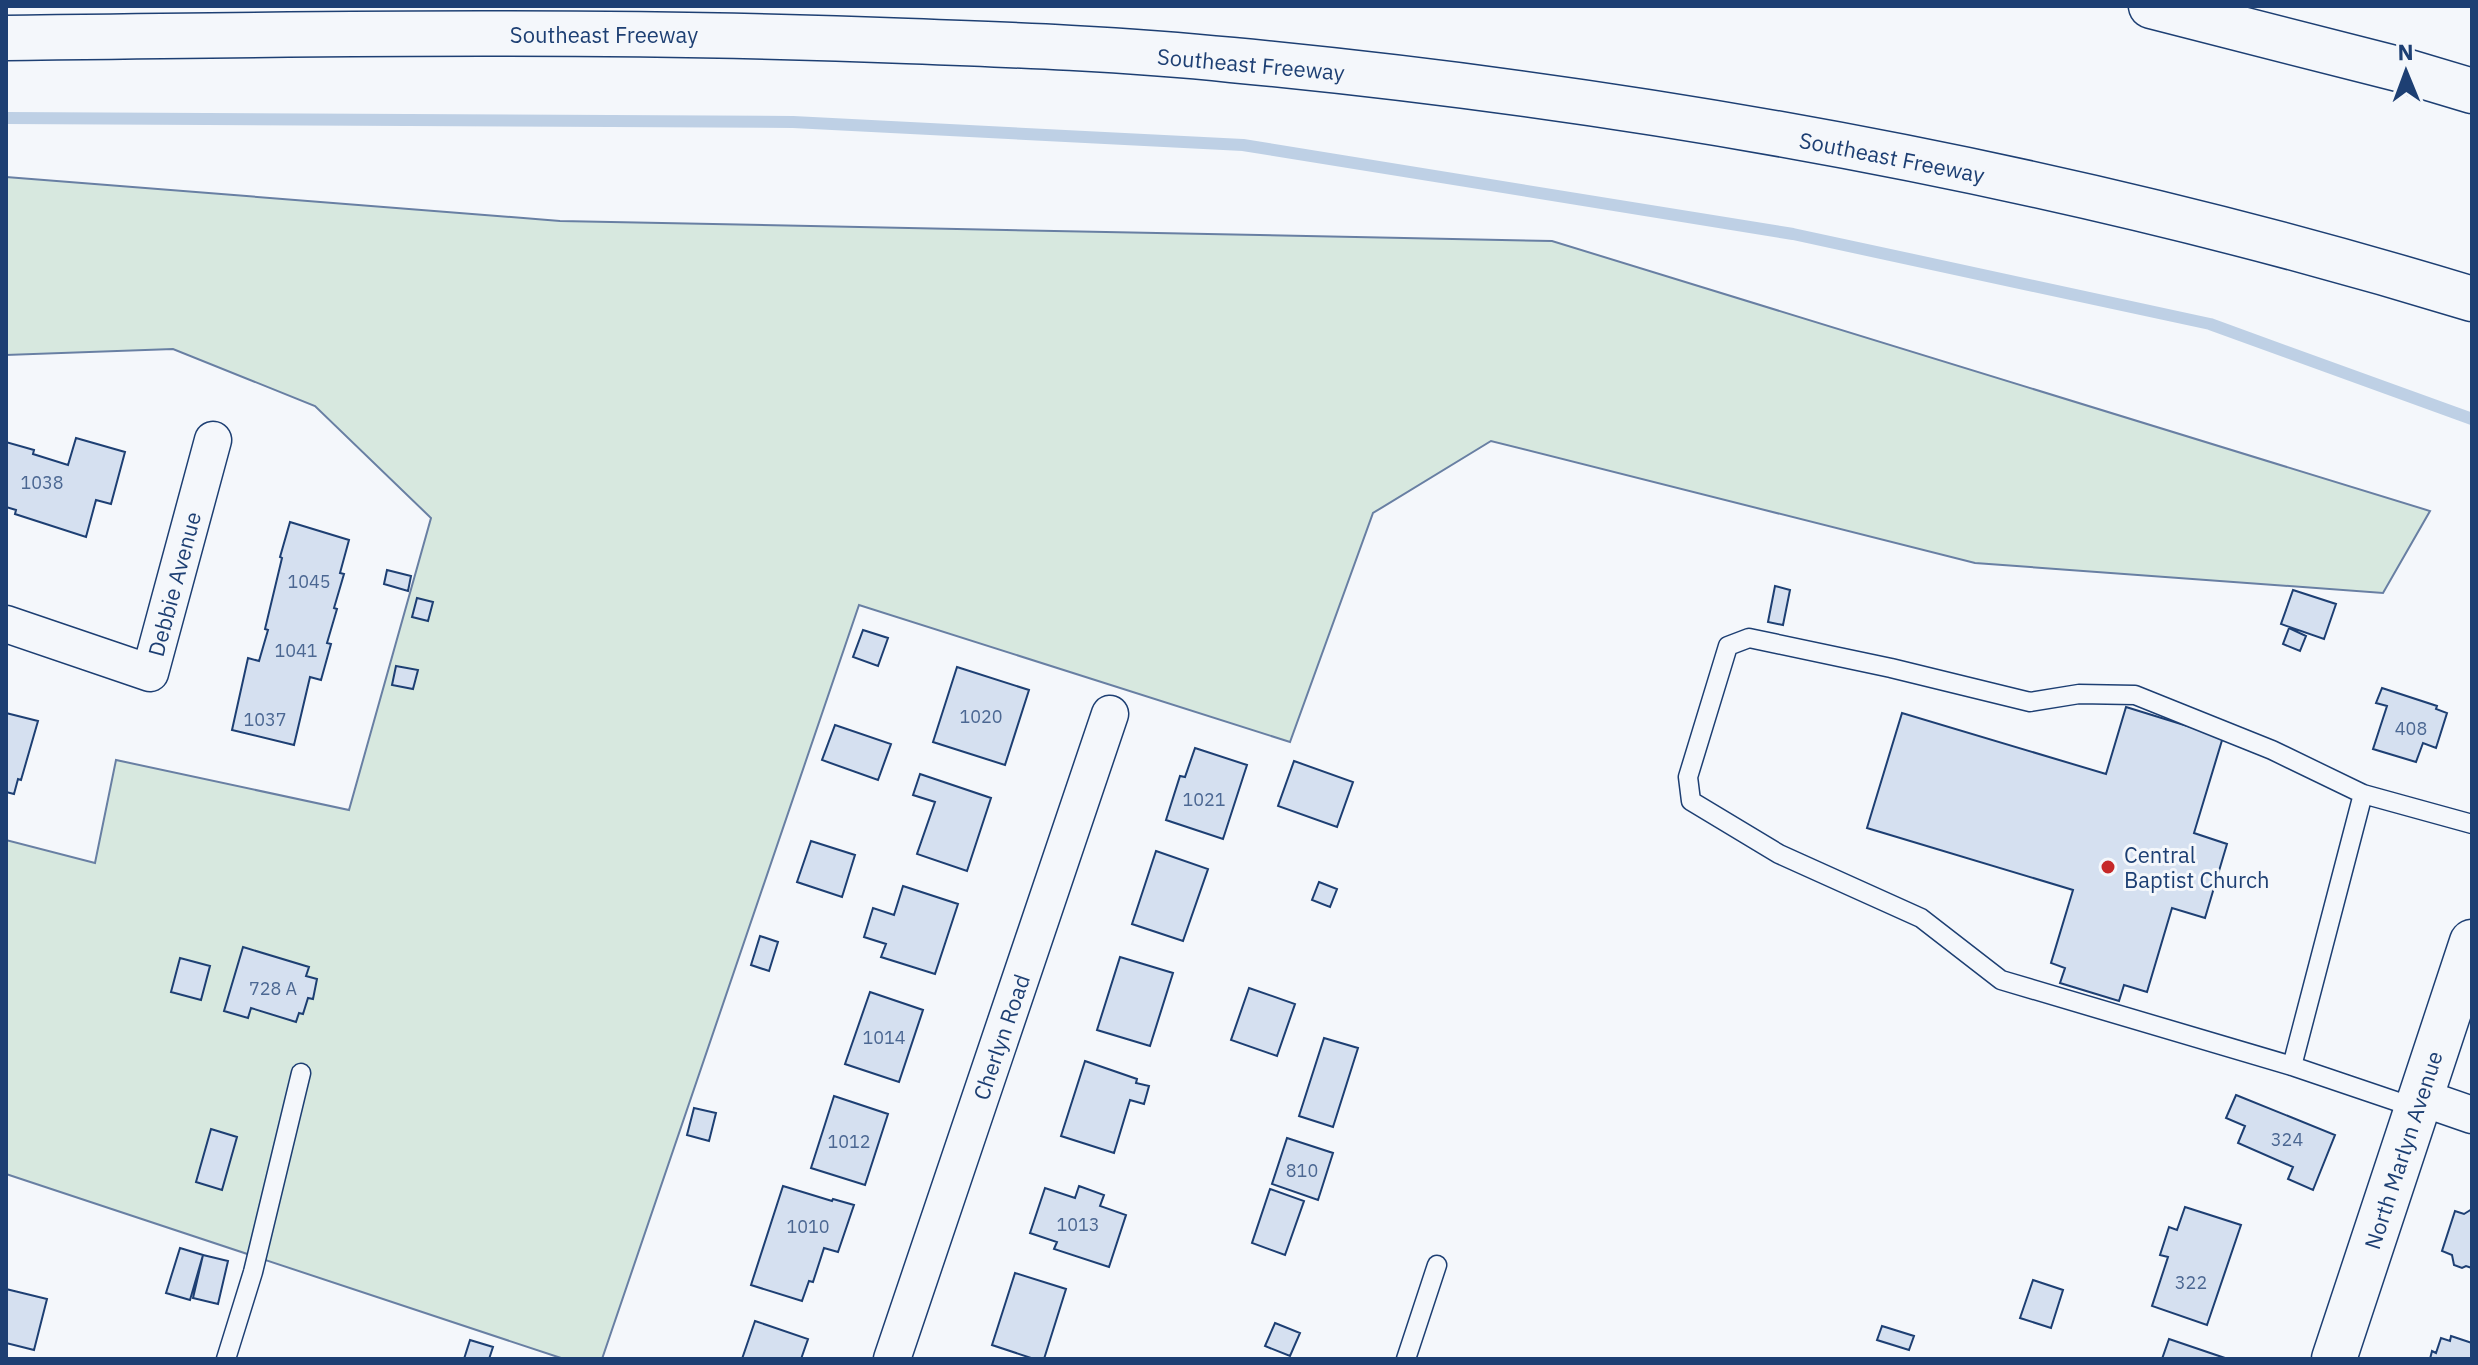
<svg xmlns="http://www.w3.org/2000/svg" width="2478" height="1365" font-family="'IBM Plex Sans',sans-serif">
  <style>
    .green { fill: #d7e8df; stroke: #687fa3; stroke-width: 2 }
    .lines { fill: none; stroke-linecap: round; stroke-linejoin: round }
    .stream { stroke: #bed0e5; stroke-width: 12 }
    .building { fill: #d5e0f0; stroke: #1d3f73; stroke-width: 2 }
    .lane-casing { stroke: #1d3f73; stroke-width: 21 }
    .street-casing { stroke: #1d3f73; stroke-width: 39 }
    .secondary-casing { stroke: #1d3f73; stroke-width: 47 }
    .highway-casing { stroke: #1d3f73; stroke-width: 47 }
    .lane { stroke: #f4f7fb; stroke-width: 18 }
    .street { stroke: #f4f7fb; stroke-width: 36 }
    .secondary { stroke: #f4f7fb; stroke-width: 44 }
    .highway { stroke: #f4f7fb; stroke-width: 44 }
    .poi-dot { fill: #c62828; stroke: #f4f7fb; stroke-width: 3 }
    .labels { text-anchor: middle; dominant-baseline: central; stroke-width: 6; stroke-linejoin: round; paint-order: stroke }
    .number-label { font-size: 18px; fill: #4b6792 }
    .street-label { font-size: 22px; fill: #1d3f73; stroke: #f4f7fb }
    .poi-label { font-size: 22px; fill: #1d3f73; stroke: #f4f7fb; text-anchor: start }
  </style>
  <rect width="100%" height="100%" fill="#f4f7fb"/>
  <path class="green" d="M6 177 560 221 1552 241 2430 511 2383 593 1975 563 1491 441 1373 513 1290 742 859 605 602 1359H564L6 1174V840L95 863 116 760 349 810 431 518 315 406 173 349 6 355Z"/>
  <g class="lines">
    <path class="stream" d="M6 118 793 122 1243 145 1793 234 2210 324 2472 419"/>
  </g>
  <path class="building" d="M76 438 125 452 111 504 96 500 86 537 15 514 16 510 6 507V442L34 450 33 454 68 465Z
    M290 522 349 540 340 573 344 574 334 608 337 609 327 643 331 644 321 680 310 677 294 745 232 730 248 658 259 661 268 630 265 629 282 558 280 557Z
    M387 570 411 576 408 591 384 584Z
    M1775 586 1790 590 1783 625 1768 622Z
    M2293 590 2336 604 2324 639 2281 624Z
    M417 598 433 602 428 621 412 617Z
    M2289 628 2306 636 2300 651 2283 644Z
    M863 630 888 638 878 666 853 657Z
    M396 666 418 670 413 689 392 685Z
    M957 667 1029 690 1005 765 933 742Z
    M2382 688 2437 706 2436 709 2447 713 2436 748 2423 743 2416 762 2373 749 2387 706 2376 703Z
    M2126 707 2223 737 2194 833 2227 844 2205 918 2172 908 2147 992 2124 985 2119 1001 2060 983 2065 968 2051 963 2073 890 1867 828 1902 713 2106 774Z
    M6 713 38 721 21 780 18 779 14 794 6 792Z
    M835 725 891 744 878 780 822 760Z
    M1195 748 1247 765 1223 839 1166 820 1180 776 1185 777Z
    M1294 761 1353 782 1337 827 1278 806Z
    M920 774 991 798 967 871 917 854 935 802 913 795Z
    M811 841 855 855 842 897 797 882Z
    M1156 851 1208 869 1183 941 1132 924Z
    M1319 882 1337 889 1330 907 1312 900Z
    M903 886 958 904 935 974 881 957 886 944 864 937 873 908 894 915Z
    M760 936 778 942 769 971 751 965Z
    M243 947 309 967 306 976 317 979 313 999 308 998 303 1014 299 1013 296 1022 251 1008 248 1018 224 1011Z
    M1120 957 1173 973 1150 1046 1097 1030Z
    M180 958 210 966 201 1000 171 992Z
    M1249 988 1295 1004 1277 1056 1231 1040Z
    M870 992 923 1010 899 1082 845 1064Z
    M1324 1038 1358 1048 1333 1127 1299 1116Z
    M1085 1061 1137 1079 1136 1083 1149 1086 1144 1104 1130 1100 1114 1153 1061 1136Z
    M2236 1095 2335 1135 2313 1190 2288 1179 2293 1167 2238 1143 2245 1126 2226 1118Z
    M834 1096 888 1114 865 1185 811 1168Z
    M694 1108 716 1113 709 1141 687 1135Z
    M211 1129 237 1137 222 1190 196 1182Z
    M1287 1138 1333 1153 1318 1200 1272 1184Z
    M783 1186 832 1201 833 1199 854 1205 838 1252 824 1248 813 1282 809 1281 802 1301 751 1285Z
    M1079 1186 1104 1195 1100 1206 1126 1215 1109 1267 1054 1249 1057 1242 1030 1233 1045 1188 1075 1198Z
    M1270 1189 1304 1201 1285 1255 1252 1243Z
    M2185 1207 2241 1225 2207 1325 2152 1306 2168 1257 2160 1255 2169 1227 2177 1230Z
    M2472 1209V1268L2466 1266 2462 1268 2454 1265 2452 1255 2442 1251 2455 1211 2464 1214Z
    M180 1248 203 1255 190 1300 166 1293Z
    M203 1255 228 1261 218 1304 193 1298Z
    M1015 1273 1066 1289 1044 1359H1034L992 1345Z
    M2033 1280 2063 1290 2051 1328 2020 1318Z
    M6 1289 47 1299 34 1350 6 1343Z
    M755 1321 808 1339 801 1359H742Z
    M1275 1323 1300 1333 1290 1356 1265 1346Z
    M1882 1326 1914 1336 1909 1350 1877 1340Z
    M2451 1336 2472 1343V1359H2430L2432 1351 2436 1353 2441 1338 2450 1341Z
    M2169 1339 2225 1358 2162 1359Z
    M470 1340 493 1347 489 1359H464Z"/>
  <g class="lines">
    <defs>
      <path id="lane" d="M2292 1066 2363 794
        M2416 1108 2292 1066 2001 980 1921 918 1779 854 1691 801 1688 777 1728 646 1749 638 1891 668 2030 702 2079 694 2135 695 2272 750 2363 794 2472 824
        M226 1359 253 1272 301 1073
        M1406 1359 1437 1265"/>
      <path id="street" d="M6 624 150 673 213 440
        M2420 1097 2472 1115
        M892 1359 1110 714"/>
      <path id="secondary" d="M2334 1359 2472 942"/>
      <path id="highway" d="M2151 6 2402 70 2472 91
        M6 38C307 34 607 29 907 41 1016 45 1125 49 1232 60 1651 100 2069 176 2472 299"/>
    </defs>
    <use href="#lane" class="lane-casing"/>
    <use href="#street" class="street-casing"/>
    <use href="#secondary" class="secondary-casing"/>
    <use href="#highway" class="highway-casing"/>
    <use href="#lane" class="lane"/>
    <use href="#street" class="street"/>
    <use href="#secondary" class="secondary"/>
    <use href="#highway" class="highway"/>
  </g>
  <circle class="poi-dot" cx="2108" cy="867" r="8"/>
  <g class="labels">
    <g class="number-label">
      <text x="42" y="482">1038</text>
      <text x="309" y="581">1045</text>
      <text x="296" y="650">1041</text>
      <text x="981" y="716">1020</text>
      <text x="265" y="719">1037</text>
      <text x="2411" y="728">408</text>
      <text x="1204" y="799">1021</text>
      <text x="273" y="988">728 A</text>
      <text x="884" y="1037">1014</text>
      <text x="2287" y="1139">324</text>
      <text x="849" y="1141">1012</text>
      <text x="1302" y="1170">810</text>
      <text x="1078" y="1224">1013</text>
      <text x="808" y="1226">1010</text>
      <text x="2191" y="1282">322</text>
    </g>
    <g class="street-label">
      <text x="604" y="34">Southeast Freeway</text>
      <text transform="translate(1251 64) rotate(5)">Southeast Freeway</text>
      <text transform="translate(1892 157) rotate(11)">Southeast Freeway</text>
      <text transform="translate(174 584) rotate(-75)">Debbie Avenue</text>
      <text transform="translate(1001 1037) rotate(-71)">Cherlyn Road</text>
      <text transform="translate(2403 1150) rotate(-72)">North Marlyn Avenue</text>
    </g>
    <g class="poi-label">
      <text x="2124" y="854">Central<tspan x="2124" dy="25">Baptist Church</tspan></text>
    </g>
  </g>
  <rect width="2478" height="1365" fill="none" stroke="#1d3f73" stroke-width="16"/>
  <g transform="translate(2406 72) rotate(359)" stroke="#f4f7fb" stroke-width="6" paint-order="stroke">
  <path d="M0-6L14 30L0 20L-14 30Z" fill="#1d3f73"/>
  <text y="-12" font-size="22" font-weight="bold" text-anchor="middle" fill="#1d3f73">N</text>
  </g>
</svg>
